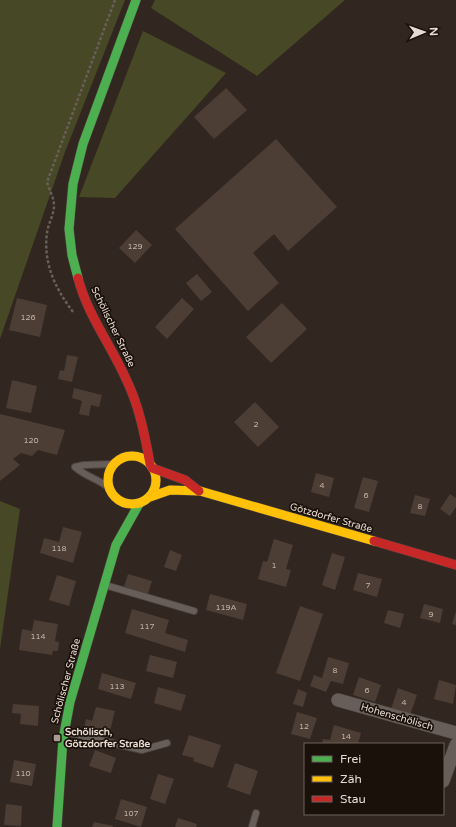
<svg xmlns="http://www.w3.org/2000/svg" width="456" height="827" font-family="'Varela Round',sans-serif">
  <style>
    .green { fill: #474825 }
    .building { fill: #4d3e35 }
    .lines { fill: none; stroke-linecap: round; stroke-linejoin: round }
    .lane-casing { stroke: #4e443e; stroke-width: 8 }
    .street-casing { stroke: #4e443e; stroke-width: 14 }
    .fast-casing { stroke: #4e443e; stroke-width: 10 }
    .slow-casing { stroke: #4e443e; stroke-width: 10 }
    .jam-casing { stroke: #4e443e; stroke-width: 10 }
    .path { stroke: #675f5a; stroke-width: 2.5; stroke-dasharray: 3 2; stroke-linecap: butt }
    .lane { stroke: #675e59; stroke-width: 6 }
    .street { stroke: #675e59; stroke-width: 13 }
    .fast { stroke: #4caf50; stroke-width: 9 }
    .slow { stroke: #ffc107; stroke-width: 9 }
    .jam { stroke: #c62828; stroke-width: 9 }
    .poi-dot { fill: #a89b93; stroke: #1a110b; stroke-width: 1.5 }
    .labels { text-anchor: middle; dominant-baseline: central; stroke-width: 3.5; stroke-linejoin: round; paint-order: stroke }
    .number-label { font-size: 8px; fill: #c1b3aa }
    .street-label { font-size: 10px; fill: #e8dad1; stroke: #1a110b }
    .poi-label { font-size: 10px; font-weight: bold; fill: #e8dad1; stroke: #1a110b; text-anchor: start }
  </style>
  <rect width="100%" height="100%" fill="#312620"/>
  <path class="green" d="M0 0H125L65 152 0 339Z
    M155 0H345L257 76 151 8Z
    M143 31 226 73 115 198 79 197Z
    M0 501 20 509 0 649Z"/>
  <path class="building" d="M226 88 247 110 214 139 194 117Z
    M276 139 337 207 288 251 274 234 253 253 279 283 248 311 175 229Z
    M136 230 152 245 135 263 119 248Z
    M197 274 212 292 201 301 186 283Z
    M17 298 47 305 40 337 9 330Z
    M182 298 194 309 167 339 155 327Z
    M282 303 307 329 271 363 246 337Z
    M67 355 78 357 72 382 58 379 60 370 64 371Z
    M12 380 37 386 31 413 6 408Z
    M74 388 102 395 99 407 91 405 89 416 79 414 82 401 72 398Z
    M255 402 279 427 258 447 234 422Z
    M0 414 65 430 57 455 38 450 32 456 21 453 13 459 20 465 0 481Z
    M316 473 334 478 329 497 311 492Z
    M363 477 378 481 369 512 354 508Z
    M450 494 456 498V507L450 516 440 509Z
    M415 495 430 499 425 516 410 513Z
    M63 527 82 532 73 563 40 553 44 538 59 542Z
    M274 539 293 545 286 569 291 570 286 587 258 579 263 561 267 562Z
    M170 550 182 555 176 571 164 567Z
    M332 553 345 557 335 590 322 585Z
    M358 573 382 579 377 597 353 590Z
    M128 574 152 581 148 594 124 587Z
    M57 575 76 581 69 606 49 600Z
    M210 594 247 604 243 620 206 610Z
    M424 604 443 609 440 623 420 618Z
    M300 606 323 614 300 681 276 673Z
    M132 609 169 620 165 633 188 640 185 652 125 633Z
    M388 610 404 614 400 628 384 623Z
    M456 611V625L452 624Z
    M34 620 58 624 55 641 59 642 58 651H53L52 655 19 650 22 629 32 631Z
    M150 655 177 662 173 678 146 671Z
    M328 657 349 663 343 684 331 681 326 692 310 686 314 675 322 678Z
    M102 673 136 683 131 699 98 689Z
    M359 677 381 685 375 702 353 695Z
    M439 680 456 685 453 704 434 699Z
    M158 687 186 695 181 711 154 703Z
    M398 688 417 695 410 715 391 709Z
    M298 689 307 693 303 707 293 704Z
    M13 704 39 706 38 726 20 724 21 714 12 713Z
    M96 707 115 711 109 735 84 729 86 719 92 721Z
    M297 712 317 718 310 739 291 734Z
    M334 725 361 733 358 744H322L323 739 330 740Z
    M189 735 221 745 213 768 193 761 194 758 182 755Z
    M95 750 116 758 111 773 89 766Z
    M14 760 36 764 32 786 10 782Z
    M235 763 258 771 250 795 227 787Z
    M158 774 174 779 165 804 150 799Z
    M121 799 147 807 141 827 115 819Z
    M6 804 22 806 21 826 4 825Z
    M178 818 197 824 196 827H175Z
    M94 822 113 826V827H92Z"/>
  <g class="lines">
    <defs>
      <path id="lane" d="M75 467C86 477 99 479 109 488
        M75 467 84 465 114 464
        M105 585 194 611
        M66 732 142 750 167 743
        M252 827 256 813"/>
      <path id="street" d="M338 700 456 733
        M443 781 456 745"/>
      <path id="fast" d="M78 278 72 255 69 229 73 184 83 144 136 0
        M57 827 63 739 70 702 116 545 139 504"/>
      <path id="slow" d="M108 480a24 24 0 1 1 48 0a24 24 0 1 1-48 0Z
        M150 497 170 490 200 491 374 541"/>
      <path id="jam" d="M78 278C87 314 111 345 126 379 139 405 145 436 150 464
        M152 468 185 480 199 491
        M374 541 456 565"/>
    </defs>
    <use href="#lane" class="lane-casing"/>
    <use href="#street" class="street-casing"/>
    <use href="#fast" class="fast-casing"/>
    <use href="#slow" class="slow-casing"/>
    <use href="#jam" class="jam-casing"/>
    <path class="path" d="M73 312C55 288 43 263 47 233 48 224 54 215 54 206 54 197 49 190 47 182L115 0"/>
    <use href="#lane" class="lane"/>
    <use href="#street" class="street"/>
    <use href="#fast" class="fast"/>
    <use href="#slow" class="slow"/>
    <use href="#jam" class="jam"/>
  </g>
  <rect class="poi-dot" x="53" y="734" width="8" height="8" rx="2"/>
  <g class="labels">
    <g class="number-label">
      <text x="135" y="246">129</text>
      <text x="28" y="317">126</text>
      <text x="256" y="424">2</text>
      <text x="31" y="440">120</text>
      <text x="322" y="485">4</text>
      <text x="366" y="495">6</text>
      <text x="420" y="506">8</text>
      <text x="59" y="548">118</text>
      <text x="274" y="565">1</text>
      <text x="368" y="585">7</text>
      <text x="226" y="607">119A</text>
      <text x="431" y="614">9</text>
      <text x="147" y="626">117</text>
      <text x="38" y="636">114</text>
      <text x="335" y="670">8</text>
      <text x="117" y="686">113</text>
      <text x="367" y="690">6</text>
      <text x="404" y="702">4</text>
      <text x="304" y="726">12</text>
      <text x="346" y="736">14</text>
      <text x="23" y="773">110</text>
      <text x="131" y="813">107</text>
    </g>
    <g class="street-label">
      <text transform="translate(113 327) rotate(64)">Schölischer Straße</text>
      <text transform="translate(331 518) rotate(16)">Götzdorfer Straße</text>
      <text transform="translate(66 681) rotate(-75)">Schölischer Straße</text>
      <text transform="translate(397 717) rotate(16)">Hohenschölisch</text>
    </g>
    <g class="poi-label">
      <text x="65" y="732">Schölisch,<tspan x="65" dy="12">Götzdorfer Straße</tspan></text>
    </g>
  </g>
  <rect x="304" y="743" width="140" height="72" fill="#1a110b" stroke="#6c615a"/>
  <rect x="312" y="756" width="20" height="6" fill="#4caf50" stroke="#6c615a"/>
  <text x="340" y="763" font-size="12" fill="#e8dad1">Frei</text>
  <rect x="312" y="776" width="20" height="6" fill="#ffc107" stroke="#6c615a"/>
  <text x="340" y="783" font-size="12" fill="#e8dad1">Zäh</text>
  <rect x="312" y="796" width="20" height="6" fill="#c62828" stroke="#6c615a"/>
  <text x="340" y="803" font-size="12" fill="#e8dad1">Stau</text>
  <g transform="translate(424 32) rotate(88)" stroke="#1a110b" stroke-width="3" paint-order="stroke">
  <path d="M0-3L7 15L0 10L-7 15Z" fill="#e8dad1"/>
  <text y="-6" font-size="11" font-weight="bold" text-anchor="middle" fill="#e8dad1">N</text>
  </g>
</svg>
